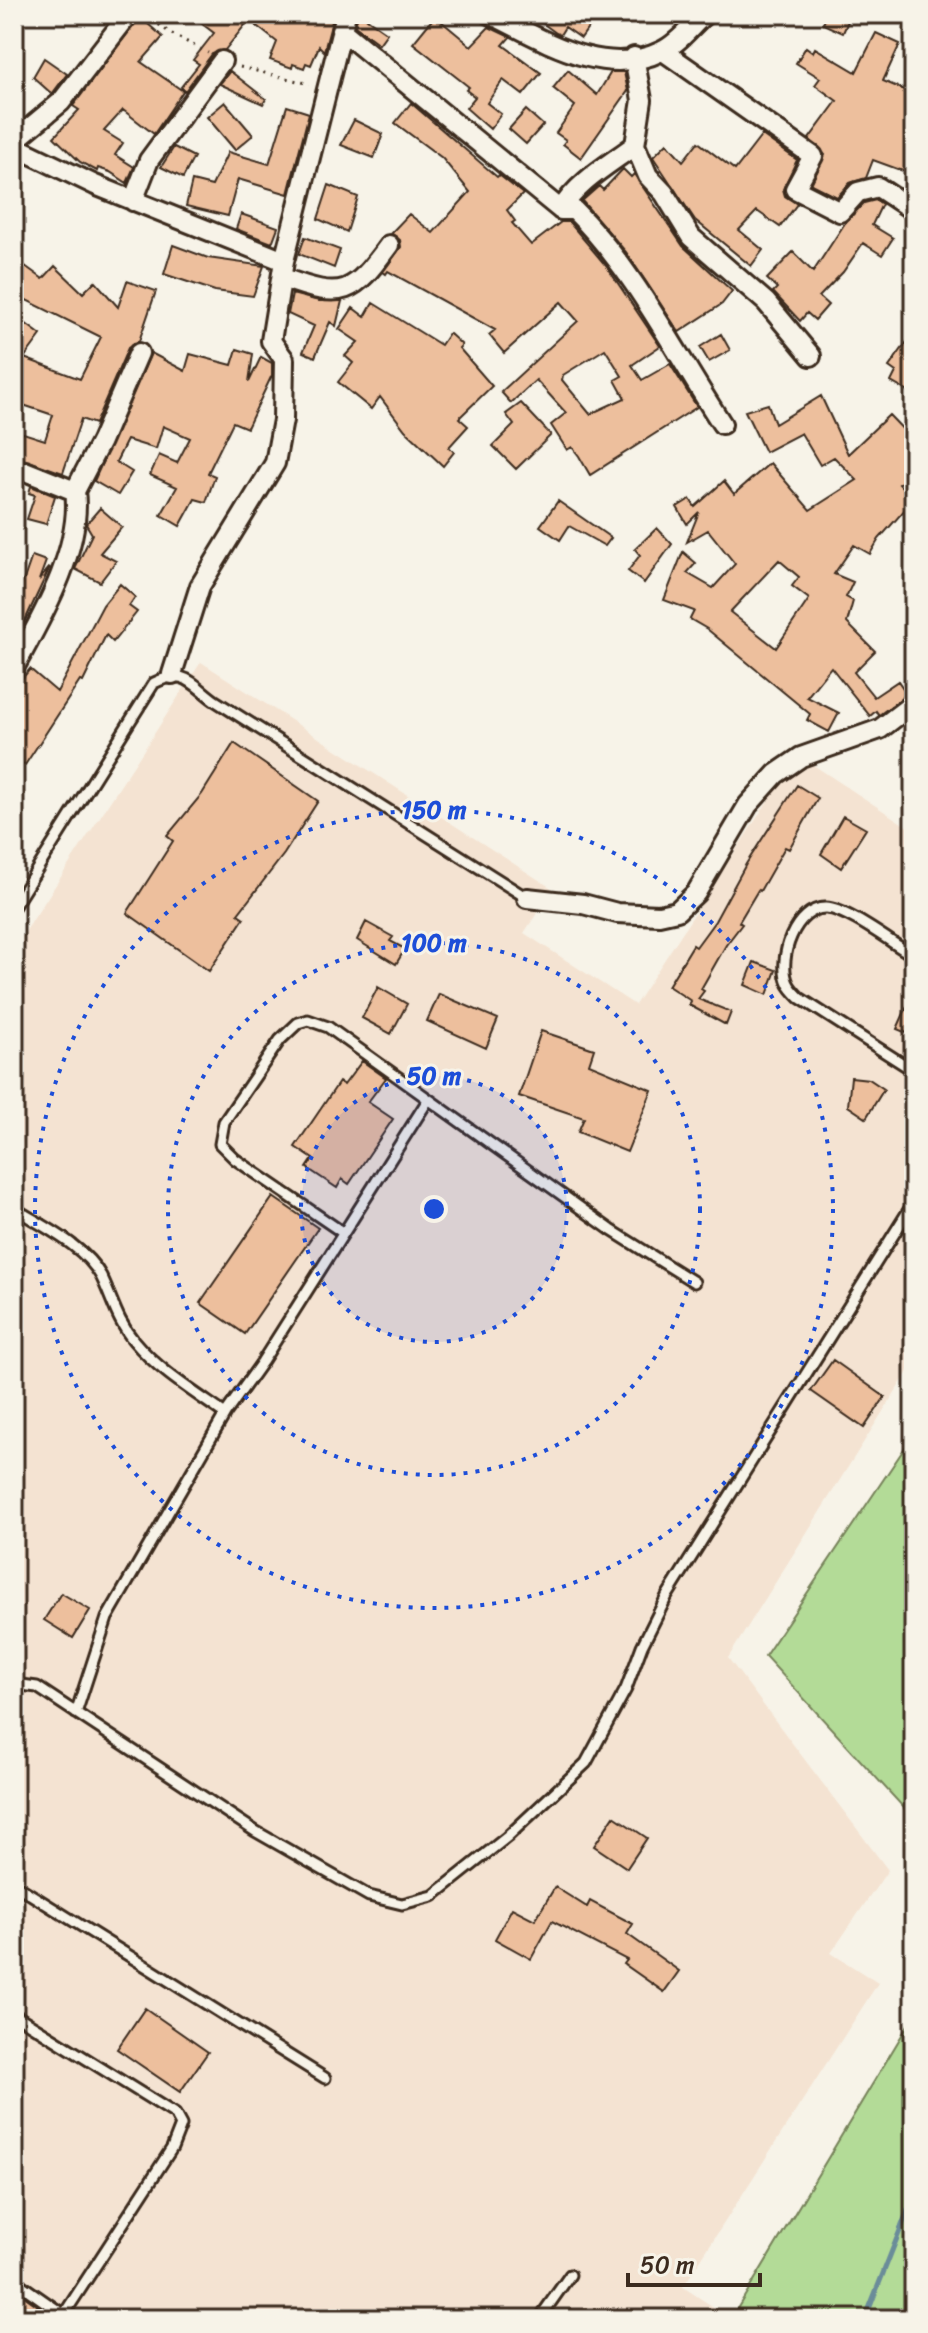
<svg xmlns="http://www.w3.org/2000/svg" width="928" height="2333" font-family="Sriracha,sans-serif">
  <style>
    .built { fill: #f4e3d2 }
    .green { fill: #b3db97; stroke: #77825a; stroke-width: 2 }
    .lines { fill: none; stroke-linecap: round; stroke-linejoin: round }
    .stream { stroke: #6a8c99; stroke-width: 5 }
    .building { fill: #edbf9d; stroke: #3b2a1e; stroke-width: 2; fill-rule: evenodd }
    .lane-casing { stroke: #3b2a1e; stroke-width: 15 }
    .street-casing { stroke: #3b2a1e; stroke-width: 24 }
    .path { stroke: #3b2a1e; stroke-width: 3; stroke-dasharray: 2 6; stroke-linecap: butt }
    .lane { stroke: #f7f3e8; stroke-width: 9 }
    .street { stroke: #f7f3e8; stroke-width: 18 }
    .ring { fill: none; stroke: #1d4ed8; stroke-width: 4; stroke-dasharray: 4 8 }
    .centre { fill: #1d4ed8; stroke: #f7f3e8; stroke-width: 4 }
    .ring-label { font-size: 24px; text-anchor: middle; font-weight: bold; fill: #1d4ed8; stroke: #f7f3e8; stroke-width: 6; stroke-linejoin: round; paint-order: stroke }
  </style>
  <rect width="100%" height="100%" fill="#f7f3e8"/>
  <filter id="ink" filterUnits="userSpaceOnUse"><feTurbulence type="fractalNoise" baseFrequency=".0125" numOctaves="2"/><feDisplacementMap in="SourceGraphic" scale="16" xChannelSelector="R" yChannelSelector="G"/><feConvolveMatrix kernelMatrix="1 2 1 2 8 2 1 2 1" color-interpolation-filters="sRGB"/></filter>
  <g filter="url(#ink)">
    <path class="built" d="M201 662 553 889 524 933 635 1005 798 755 914 831V1362L728 1658 888 1870 831 1953 878 1983 683 2287 724 2314 721 2319H14V949Z"/>
    <path class="green" d="M914 1434V1819L765 1656Z
      M914 1975V2319H731L911 2020Z"/>
    <g class="lines">
      <path class="stream" d="M914 1651V1664
        M865 2319 914 2195"/>
    </g>
    <path class="building" d="M189 14H334L324 51 319 46 311 65 306 63 304 68 293 64 292 68 270 60 277 42 249 20 225 50 212 54 185 91 181 87 199 64 193 60 214 33Z
      M358 14H371L367 19 387 33 379 44 355 26Z
      M530 14H598L581 38 565 27 560 35 556 33Z
      M827 14H851L843 33 823 24Z
      M435 16 471 46 489 27 510 37 503 45 541 73 523 95 503 80 487 103 501 114 490 129 466 108 475 97 466 90 469 87 413 43Z
      M140 17 163 37 141 62 183 91 154 134 123 110 104 131 123 143 115 155 134 167 127 183 110 172 98 168 97 171 80 162 54 137 79 110 73 106Z
      M876 33 900 44 883 81 914 94V175L873 160 866 178 850 183 837 197 811 184 825 155 809 139 837 101 815 85 820 78 796 63 806 47 813 52 815 48 856 72Z
      M44 58 67 74 52 94 33 77Z
      M568 70 597 95 611 72H624L628 91 581 158 563 144 566 140 556 133 575 106 553 88Z
      M230 71 266 99 263 104 220 84Z
      M225 102 253 135 235 150 207 117Z
      M411 103 497 177 499 175 523 194 507 210 515 221 512 223 531 245 561 222H569L607 267 660 346 632 365 642 380 670 364 697 407 590 475 579 456 572 447 567 450 551 425 566 413 536 380 511 403 501 392 578 321 561 302 504 353 489 335 495 330 388 271 386 274 383 272 401 247 400 240 391 233 409 214 433 233 470 192 442 158 395 123ZM605 349 622 376 615 380 625 398 590 414 562 380 563 375Z
      M287 106 309 113 288 194 238 179 228 216 186 206 192 181 212 186 228 152 269 164Z
      M526 110 543 125 526 144 509 129Z
      M354 120 383 134 374 158 341 145Z
      M762 135 797 160 783 189 785 196 797 204 780 227 757 211 739 230 763 250 751 266 695 220 653 157 667 143 683 161 698 142 735 170Z
      M174 147 194 157 183 178 161 167Z
      M623 169 631 177 634 174 683 246 732 291 722 304 679 332 626 252 582 201 599 186 603 190Z
      M329 185 358 197 347 232 318 219Z
      M876 200 882 204 872 225 893 238 882 255 863 243 843 272 819 297 828 305 815 320 807 313 800 321 773 292 777 288 767 279 793 252 813 272 845 223 864 203Z
      M241 214 278 227 272 243 236 229Z
      M305 237 340 250 334 268 299 254Z
      M173 245 208 258 264 266 253 296 215 291 164 274Z
      M14 258 43 279 55 266 83 293 95 281 118 307 127 281 156 291 139 341 128 348 95 424 81 419 63 473 14 456V430L45 440 53 415 14 402V315L41 335 24 358 80 379 101 337 14 294Z
      M292 294 319 301H342L336 326 330 322 315 357 303 352 314 326 288 314Z
      M373 303 441 345 449 333 462 345 459 348 492 386 459 418 468 426 449 447 454 452 443 466 405 430 380 397 371 409 338 382 353 363 345 356 358 342 339 329 353 308 365 317Z
      M914 332V395L891 382 896 372 889 367Z
      M721 334 730 350 709 362 700 347Z
      M237 349 253 354 249 382 261 357 272 363V375L247 428 233 422 208 473 215 476 206 502 195 499 180 526 161 515 177 487 150 475 159 455 177 463 190 438 163 426 156 449 127 440 116 462 132 472 118 495 94 481 151 353 185 371 190 354 232 365Z
      M821 396 848 454 889 415 914 441V470L899 484 914 499 879 539 870 554 854 545 834 574 853 582 846 597 853 601 847 623 875 651 854 672 874 697 898 681 907 694 879 715 876 711 870 716 831 667 807 697 839 713 829 732 807 720 810 714 707 629 690 619 694 611 664 600 683 552 696 563 687 573 713 588 735 564 708 530 687 542 699 512 687 524 677 507 690 499 695 507 724 481 734 494 770 463 810 510 857 480 834 457 820 465 801 433 765 452 745 411 768 404 775 424ZM779 560 799 577 792 586 809 599 776 648 730 612Z
      M521 403 551 435 516 469 493 446 514 425 506 414Z
      M31 486 55 496 46 524 27 519 35 495 29 493Z
      M558 501 611 538 605 546 569 526 560 540 540 526Z
      M100 508 122 527 100 553 116 561 100 582 75 569 92 534 86 524Z
      M657 528 672 544 644 583 628 571 640 555 635 549Z
      M32 556 46 561 39 580 50 567 15 642 14 578 23 582Z
      M120 584 135 597 129 606 137 612 113 642 106 635 83 682 80 681 25 765 14 759V688L30 669 57 692 103 605Z
      M234 743 318 801 284 854 238 914 244 918 209 971 127 913 173 841 167 836 202 794Z
      M797 785 818 798 789 849 785 847 760 891 758 890 739 922 742 924 726 945 701 989 704 991 698 999 731 1012 726 1025 689 1005 691 1001 668 986 693 945 696 947 715 921 746 864Z
      M843 816 866 829 841 868 821 854Z
      M366 922 393 937 390 941 405 949 396 964 357 940Z
      M754 962 776 970 767 995 745 985Z
      M378 987 407 1004 391 1034 362 1018Z
      M914 991V1036L897 1029Z
      M439 994 498 1019 486 1048 427 1021Z
      M541 1031 594 1049 589 1064 652 1090 627 1152 578 1132 584 1118 519 1096Z
      M362 1061 386 1078 368 1102 393 1119 349 1184 342 1179 337 1188 307 1168 313 1159 295 1147 339 1082 344 1085Z
      M851 1077 869 1079 884 1089 866 1118 848 1106Z
      M273 1197 318 1228 245 1334 200 1303Z
      M833 1360 885 1397 864 1428 811 1391Z
      M61 1593 90 1610 73 1638 44 1620Z
      M614 1816 647 1838 627 1868 594 1846Z
      M555 1887 587 1907 590 1901 633 1924 627 1934 679 1971 664 1992 624 1964 627 1960 552 1921 531 1959 495 1939 512 1908 535 1920Z
      M145 2008 208 2052 180 2092 117 2049Z
      M14 2289 38 2306 30 2317 14 2305Z"/>
    <g class="lines">
      <defs>
        <path id="lane" d="M14 906 154 683C184 668 190 682 214 700L527 898
          M914 956C893 944 848 909 826 908 795 907 777 959 788 983 790 988 796 994 800 998L914 1071
          M14 1208C42 1226 84 1245 101 1276 112 1298 117 1321 134 1341 158 1370 194 1392 225 1414
          M342 1232 235 1159 220 1144 224 1122 280 1040 298 1023 308 1020 328 1027 611 1230 694 1282
          M14 1684 37 1687 255 1831 369 1896 402 1904 433 1896 507 1837 586 1763 626 1689 642 1646 667 1596 914 1202
          M76 1713 107 1618 225 1414 262 1362 428 1100
          M14 1884 325 2078
          M14 2014 175 2114 181 2125 172 2148 61 2319
          M14 2280 64 2315
          M539 2319 570 2275"/>
        <path id="street" d="M490 14C542 39 603 80 662 51 678 44 692 25 705 14
          M341 30 561 210
          M663 51 813 156 795 189 840 212 858 192 878 187 914 211
          M634 57 642 100 635 145 648 176 664 193 691 237 766 302 811 356
          M14 141 61 102 129 14
          M635 145C610 164 577 182 561 210H574C636 272 674 351 722 424
          M14 146 95 185 284 261
          M133 201 149 160 222 61
          M283 278C344 301 353 294 389 245
          M14 472 25 471 75 491C83 548 40 620 14 668
          M75 491 101 441 139 353
          M172 674 200 586 275 463 283 420 284 359 271 341 284 261 346 14
          M527 898 583 904 617 913 659 915 677 911 696 893 748 805 776 774 801 757 880 729 914 703"/>
      </defs>
      <use href="#lane" class="lane-casing"/>
      <use href="#street" class="street-casing"/>
      <path class="path" d="M146 15 170 33 208 53
        M14 21 19 14
        M240 67 310 84"/>
      <use href="#lane" class="lane"/>
      <use href="#street" class="street"/>
    </g>
  </g>
  <circle cx="434" cy="1209" r="133" fill="#1d4ed8" fill-opacity=".12"/>
  <g class="ring">
    <circle cx="434" cy="1209" r="133"/>
    <circle cx="434" cy="1209" r="266"/>
    <circle cx="434" cy="1209" r="399"/>
  </g>
  <circle cx="434" cy="1209" r="12" class="centre"/>
  <g class="ring-label">
    <text x="434" y="818">150 m</text>
    <text x="434" y="951">100 m</text>
    <text x="434" y="1084">50 m</text>
  </g>
  <rect width="928" height="2333" fill="none" stroke="#f7f3e8" stroke-width="48"/>
  <rect x="24" y="24" width="880" height="2285" fill="none" stroke="#3b2a1e" stroke-width="3" filter="url(#ink)"/>
  <path d="M628 2273v12h132v-12" fill="none" stroke="#3b2a1e" stroke-width="4"/>
  <text x="640" y="2273" font-size="24" fill="#3b2a1e" stroke="#f7f3e8" stroke-width="6" paint-order="stroke">50 m</text>
</svg>
